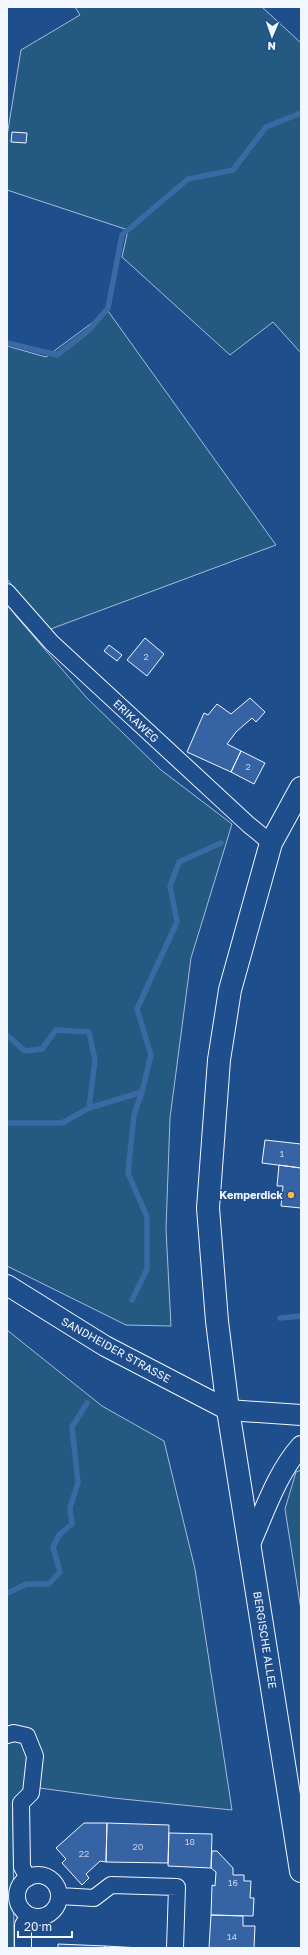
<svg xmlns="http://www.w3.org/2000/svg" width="308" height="1955" viewBox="0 0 308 1955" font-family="'Golos Text',sans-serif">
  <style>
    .green { fill: #245a82; stroke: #a8bbd7 }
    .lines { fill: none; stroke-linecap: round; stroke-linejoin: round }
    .stream { stroke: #3b69a3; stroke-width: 5.5 }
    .building { fill: #3563a3; stroke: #f2f6ff }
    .minor-casing { stroke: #f2f6ff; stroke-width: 18 }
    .tertiary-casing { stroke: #f2f6ff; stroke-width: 22 }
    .secondary-casing { stroke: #f2f6ff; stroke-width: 24 }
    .minor { stroke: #1f4e8c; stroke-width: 16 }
    .tertiary { stroke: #1f4e8c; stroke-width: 20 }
    .secondary { stroke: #1f4e8c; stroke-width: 22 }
    .poi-dot { fill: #ffb74d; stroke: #1f4e8c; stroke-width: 1.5 }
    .labels { text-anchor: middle; stroke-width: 3; stroke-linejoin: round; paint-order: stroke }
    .number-label { font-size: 9px; fill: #c3d1e8 }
    .street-label { font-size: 11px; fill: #f2f6ff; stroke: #1f4e8c }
    .poi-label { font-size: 11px; font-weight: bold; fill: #f2f6ff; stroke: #1f4e8c; text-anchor: end }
  </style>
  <rect width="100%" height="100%" fill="#1f4e8c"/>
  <!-- green -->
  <path class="green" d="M 75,7 L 262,7 L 301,43 L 301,353 L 273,322 L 230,355 L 122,257 L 128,230 L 7,190 L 7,136 L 21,50 L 80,15 Z
    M 108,311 L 276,545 L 48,630 L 7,579 L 7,346 L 46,357 Z
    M 7,603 L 16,616 L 86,697 L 161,770 L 232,824 L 191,958 L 170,1118 L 166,1229 L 171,1326 L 126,1325 L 7,1266 Z
    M 7,1330 L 102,1406 L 164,1441 L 195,1569 L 232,1810 L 113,1798 L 25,1786 L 13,1804 L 14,1948 L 7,1948 Z
    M 301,1470 L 301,1610 L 285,1509 L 296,1472 Z"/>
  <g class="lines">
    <!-- stream -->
    <path class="stream" d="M 7,343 L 57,355 L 88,331 L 108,308 L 122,235 L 188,179 L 233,170 L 266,127 L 301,113
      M 7,1035 L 25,1051 L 42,1049 L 56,1030 L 89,1032 L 95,1060 L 89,1108 L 142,1092
      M 7,1123 L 62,1123 L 89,1108
      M 132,1300 L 147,1269 L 147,1217 L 128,1173 L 134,1115 L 142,1092 L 151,1055 L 137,1009 L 177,922 L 170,886 L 179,862 L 221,843
      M 280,1318 L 301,1316
      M 7,1593 L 27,1584 L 49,1584 L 60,1572 L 53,1547 L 59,1535 L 72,1524 L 70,1508 L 78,1483 L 72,1427 L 87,1403"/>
  </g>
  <!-- building -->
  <path class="building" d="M 12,132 L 27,133 L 26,143 L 11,142 Z
    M 145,638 L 164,654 L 147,676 L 127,660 Z
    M 109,645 L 122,655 L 117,661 L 104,651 Z
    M 250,698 L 265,712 L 256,722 L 252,718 L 236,732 L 227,744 L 241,751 L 231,772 L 187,752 L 204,713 L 208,715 L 217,704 L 231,714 Z
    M 241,751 L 265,763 L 254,784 L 231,772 Z
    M 265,1140 L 301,1144 L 301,1168 L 262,1163 Z
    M 279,1165 L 301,1168 L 301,1208 L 281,1206 L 283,1186 L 277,1186 Z
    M 84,1823 L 107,1823 L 106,1862 L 100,1861 L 86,1874 L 89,1878 L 82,1885 L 62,1863 L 66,1859 L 56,1848 Z
    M 107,1823 L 169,1825 L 168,1863 L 106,1862 Z
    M 169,1833 L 212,1834 L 211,1868 L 168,1866 Z
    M 212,1851 L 217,1851 L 233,1868 L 233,1875 L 244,1875 L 244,1881 L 251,1881 L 250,1898 L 254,1898 L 253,1916 L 211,1915 L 212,1885 L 215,1886 L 216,1872 L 211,1868 Z
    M 211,1915 L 243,1916 L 243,1926 L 255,1926 L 254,1948 L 209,1948 Z
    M 58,1944 L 105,1946 L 105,1948 L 58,1948 Z
    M 105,1946 L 141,1948 L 105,1948 Z"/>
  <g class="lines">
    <defs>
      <path id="minor" d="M 7,592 L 51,642 L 249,825 L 271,843
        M 7,1735 L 14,1733 L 27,1736 L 35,1756 L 31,1793 L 21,1803 L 22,1867 L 28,1878
        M17 1896a21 21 0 1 1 42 0a21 21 0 1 1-42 0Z
        M 60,1896 L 94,1898 L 111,1885 L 177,1887 L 175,1948
        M 23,1948 L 23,1925 L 29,1915"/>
      <path id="tertiary" d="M 7,1285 L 105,1346 L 228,1410 L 301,1415
        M 250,1544 C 265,1510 277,1473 301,1446"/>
      <path id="secondary" d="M 301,788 L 271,843 L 230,990 L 219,1060 L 208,1208 L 217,1321 L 228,1410 L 301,1871"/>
    </defs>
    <!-- minor casing -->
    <use href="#minor" class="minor-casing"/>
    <!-- tertiary casing -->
    <use href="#tertiary" class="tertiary-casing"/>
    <!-- secondary casing -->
    <use href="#secondary" class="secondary-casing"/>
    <!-- minor -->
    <use href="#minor" class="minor"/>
    <!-- tertiary -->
    <use href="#tertiary" class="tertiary"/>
    <!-- secondary -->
    <use href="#secondary" class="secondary"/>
  </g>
  <!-- markers -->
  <circle class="poi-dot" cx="291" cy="1195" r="4"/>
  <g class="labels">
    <!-- number labels -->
    <g class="number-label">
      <text x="146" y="660">2</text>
      <text x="248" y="770">2</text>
      <text x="282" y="1157">1</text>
      <text x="190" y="1845">18</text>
      <text x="138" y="1850">20</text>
      <text x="84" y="1857">22</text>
      <text x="233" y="1886">16</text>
      <text x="232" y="1940">14</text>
    </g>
    <!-- street labels -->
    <g class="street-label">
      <text transform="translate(136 721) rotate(43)" y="4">ERIKAWEG</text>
      <text transform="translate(116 1350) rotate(29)" y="4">SANDHEIDER STRASSE</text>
      <text transform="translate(265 1640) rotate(81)" y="4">BERGISCHE ALLEE</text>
    </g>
    <!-- poi labels -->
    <g class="poi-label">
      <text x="283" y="1199">Kemperdick</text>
    </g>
  </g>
  <!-- border -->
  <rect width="308" height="1955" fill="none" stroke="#f2f6ff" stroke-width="16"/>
  <!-- north arrow -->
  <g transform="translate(272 36) rotate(182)" stroke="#1f4e8c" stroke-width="3" paint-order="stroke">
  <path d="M0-3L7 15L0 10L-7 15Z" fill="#f2f6ff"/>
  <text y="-6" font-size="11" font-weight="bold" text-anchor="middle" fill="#f2f6ff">N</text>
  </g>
  <!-- scale -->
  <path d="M18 1931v6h54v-6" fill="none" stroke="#f2f6ff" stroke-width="2"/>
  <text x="24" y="1931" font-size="12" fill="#f2f6ff" stroke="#1f4e8c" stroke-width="3" paint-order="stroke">20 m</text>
</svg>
